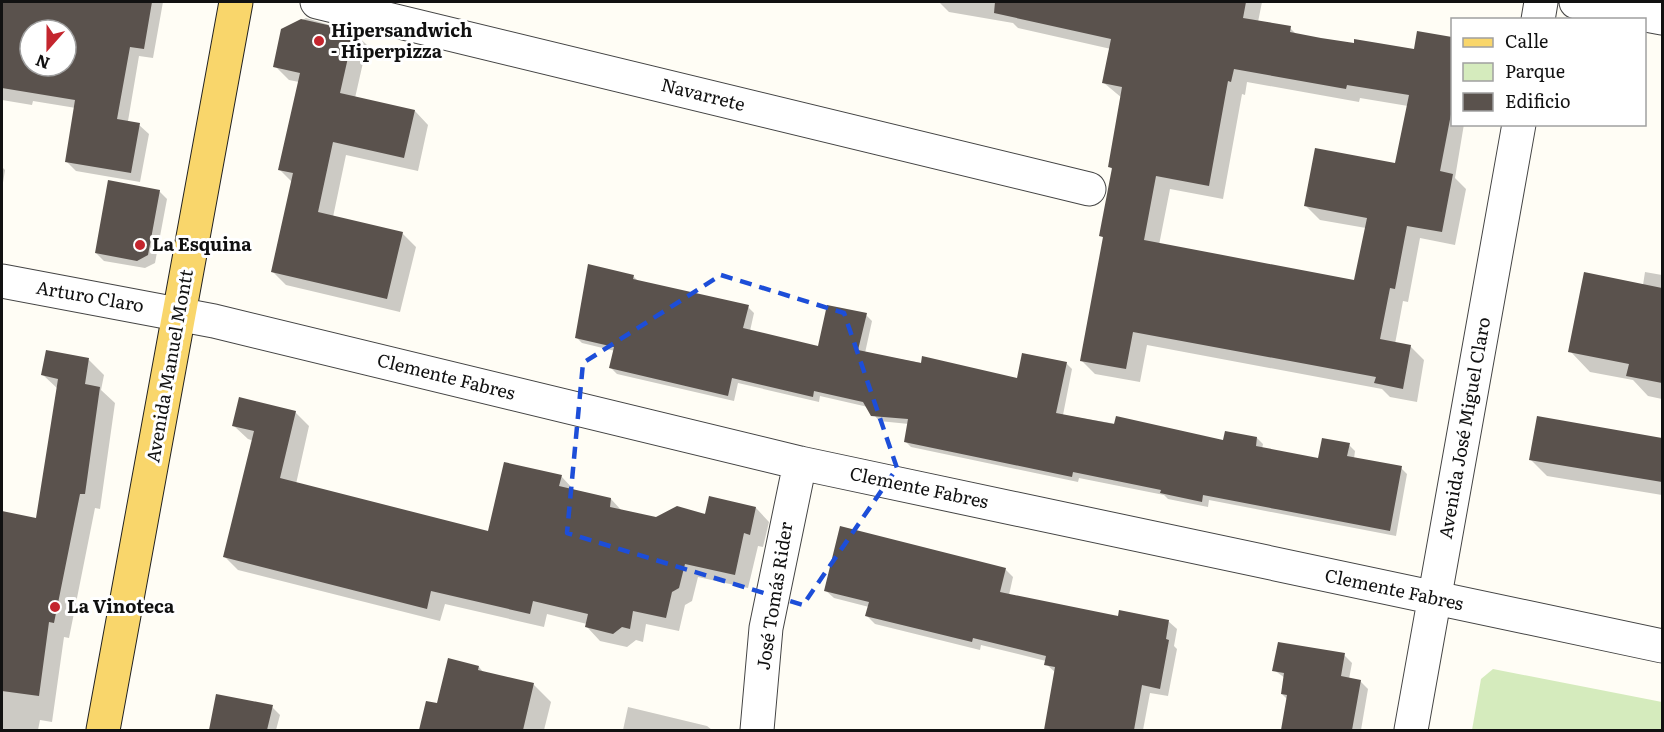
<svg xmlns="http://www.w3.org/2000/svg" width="1664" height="732" viewBox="0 0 1664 732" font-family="Literata,serif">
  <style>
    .green { fill: #d5ebbd }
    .shadow { fill: #0003; fill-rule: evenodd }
    .building { fill: #5a524d; fill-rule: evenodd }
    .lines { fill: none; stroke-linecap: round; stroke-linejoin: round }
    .minor-casing { stroke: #444; stroke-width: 35 }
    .major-casing { stroke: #222; stroke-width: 35 }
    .minor { stroke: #fff; stroke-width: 33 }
    .major { stroke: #f9d66b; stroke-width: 33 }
    .marked { fill: none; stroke: #1d4ed8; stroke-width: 4.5; stroke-dasharray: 12 8; stroke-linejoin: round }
    .poi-dot { fill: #c4262e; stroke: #fff; stroke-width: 2 }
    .labels { text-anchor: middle; stroke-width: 6; stroke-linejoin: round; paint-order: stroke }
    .poi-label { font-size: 18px; font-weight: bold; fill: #111; stroke: #fff; text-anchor: start }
    .street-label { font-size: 18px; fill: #111; stroke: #fff }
  </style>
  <rect width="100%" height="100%" fill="#fffdf5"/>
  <!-- green -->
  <path class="green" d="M 1493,669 L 1662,702 L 1662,730 L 1472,730 L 1481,679 Z"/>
  <!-- shadow -->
  <path class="shadow" d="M 2,2 L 163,2 L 153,58 L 139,56 L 128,121 L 139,125 L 149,134 L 140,182 L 76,171 L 66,161 L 76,108 L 33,101 L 32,105 L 2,100 ZM 30,30 L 66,30 L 66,66 L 30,66 Z
    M 939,2 L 1262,2 L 1258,22 L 1290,28 L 1297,35 L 1355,45 L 1415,51 L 1418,32 L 1452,39 L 1452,124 L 1464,124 L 1455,178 L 1466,189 L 1455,245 L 1420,238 L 1408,302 L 1403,301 L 1395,344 L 1410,346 L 1424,360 L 1417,402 L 1390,397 L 1382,389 L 1147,345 L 1140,382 L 1095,374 L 1081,360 L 1104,239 L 1101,235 L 1113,170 L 1109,166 L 1122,98 L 1104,83 L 1111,49 L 1018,28 L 1013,23 L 949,12 ZM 1247,82 L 1359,102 L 1360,98 L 1408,106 L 1396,165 L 1306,206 L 1320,220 L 1366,228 L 1356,281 L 1159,245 L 1170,189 L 1223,199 L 1242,94 L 1245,95 Z
    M 306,18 L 353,32 L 367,45 L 355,98 L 415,111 L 428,125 L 418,171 L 346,155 L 333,217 L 402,233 L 416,247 L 400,312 L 286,285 L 272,271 L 293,183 L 279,169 L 299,82 L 289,80 L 275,66 L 283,30 Z
    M 2,167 L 5,170 L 2,189 Z
    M 159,191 L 167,199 L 155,263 L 145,268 L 104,261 L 96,253 Z
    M 1645,272 L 1662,275 L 1662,399 L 1648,396 L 1633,380 L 1590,372 L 1570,351 L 1643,285 Z
    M 633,276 L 640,283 L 748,307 L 754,313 L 750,331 L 819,347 L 866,315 L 872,321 L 865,353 L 1018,380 L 1066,363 L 1072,369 L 1063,415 L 1224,442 L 1257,438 L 1263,444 L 1262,449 L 1319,460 L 1349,445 L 1355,451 L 1354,459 L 1401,468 L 1407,474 L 1396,536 L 1209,500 L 1208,507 L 1168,499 L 1164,495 L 1079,478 L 1078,482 L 911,447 L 905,441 L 909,424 L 879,421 L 868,407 L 820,396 L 819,402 L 738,383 L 734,401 L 617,374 L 611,368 L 615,351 L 582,343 L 576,337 Z
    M 89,360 L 104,375 L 101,390 L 115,403 L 100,509 L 95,508 L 69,638 L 64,637 L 52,722 L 40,720 L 38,730 L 2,730 L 2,512 L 38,520 L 58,389 L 43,375 Z
    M 295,412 L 309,426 L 296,484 L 489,533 L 561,476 L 574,490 L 611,499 L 622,511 L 657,519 L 756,508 L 769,522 L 763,547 L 758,546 L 748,588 L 698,577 L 692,601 L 685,605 L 679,631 L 646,624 L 643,642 L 636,640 L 627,647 L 600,641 L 587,627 L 587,624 L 547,614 L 544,627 L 445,604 L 440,621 L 238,570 L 224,556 L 254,441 L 248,439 L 234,426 Z
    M 1538,418 L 1662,439 L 1662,495 L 1547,476 L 1531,460 Z
    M 1005,569 L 1013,577 L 1009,595 L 1119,618 L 1168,621 L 1177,629 L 1174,646 L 1177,649 L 1168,696 L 1150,693 L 1143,730 L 1045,730 L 1056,673 L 1046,664 L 1046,661 L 981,645 L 980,650 L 875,624 L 867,616 L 869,607 L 834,598 L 825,590 Z
    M 1344,655 L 1352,663 L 1349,679 L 1360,681 L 1368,689 L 1361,730 L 1282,730 L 1288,700 L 1282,694 L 1285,678 L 1274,670 Z
    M 479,667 L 484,673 L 533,684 L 551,702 L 544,730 L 421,730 L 427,703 L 438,705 Z
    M 217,695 L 272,707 L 280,715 L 276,730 L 210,730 Z
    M 628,707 L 707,726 L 712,730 L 623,730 Z"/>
  <!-- building -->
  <path class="building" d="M 2,2 L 152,2 L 144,49 L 130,47 L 117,119 L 140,123 L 131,173 L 65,162 L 75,100 L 2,88 ZM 30,30 L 66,30 L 66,66 L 30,66 Z
    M 995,2 L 1246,2 L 1243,18 L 1291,26 L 1290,32 L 1321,38 L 1354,43 L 1354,39 L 1414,49 L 1417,31 L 1452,37 L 1452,109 L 1440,171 L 1453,174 L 1442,232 L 1407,226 L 1395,289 L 1390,288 L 1380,339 L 1411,345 L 1403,389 L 1374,383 L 1376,377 L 1133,332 L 1126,369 L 1080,361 L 1103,237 L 1099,236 L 1112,168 L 1108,167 L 1122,87 L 1102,83 L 1111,39 L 994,13 ZM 1234,69 L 1346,89 L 1347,85 L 1409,95 L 1395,163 L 1315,148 L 1304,206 L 1367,218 L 1354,280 L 1144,240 L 1156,176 L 1209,186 L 1228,81 L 1231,82 Z
    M 301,19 L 354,31 L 340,93 L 415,110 L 404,158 L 333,142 L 318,212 L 403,232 L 387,299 L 271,272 L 293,173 L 278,170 L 300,73 L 273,67 L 281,29 Z
    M 108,180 L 160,190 L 148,255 L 137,261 L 95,253 Z
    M 588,264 L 634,275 L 633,279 L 749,305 L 743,328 L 818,346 L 827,305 L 867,313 L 858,350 L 921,363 L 922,356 L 1017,378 L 1022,353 L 1067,362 L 1056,413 L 1114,424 L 1116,416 L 1223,440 L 1225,431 L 1257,437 L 1256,446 L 1318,458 L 1322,438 L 1350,443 L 1347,456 L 1402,466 L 1390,531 L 1203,495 L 1202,502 L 1160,493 L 1161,490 L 1073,472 L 1072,477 L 904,442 L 908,419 L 871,416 L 863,402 L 814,391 L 813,397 L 732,378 L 728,396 L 609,368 L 614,347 L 575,338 Z
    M 1584,272 L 1662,288 L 1662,383 L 1626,376 L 1629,364 L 1568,352 Z
    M 46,350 L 89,358 L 85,384 L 100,387 L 85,494 L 80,494 L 54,623 L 49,622 L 39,696 L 2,691 L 2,511 L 36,518 L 58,379 L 41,375 Z
    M 239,397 L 296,411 L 280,478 L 488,531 L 504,462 L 562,475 L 559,486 L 611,498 L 610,507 L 656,517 L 677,506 L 705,514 L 709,496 L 756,507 L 750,535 L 744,533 L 735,575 L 685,564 L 679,588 L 672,592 L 666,618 L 633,611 L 630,629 L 622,627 L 613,634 L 585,627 L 588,614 L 533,601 L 530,614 L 431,591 L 427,609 L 223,557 L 254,431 L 232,426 Z
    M 1537,416 L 1662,438 L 1662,482 L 1529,460 Z
    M 840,526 L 1006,568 L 1000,592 L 1118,616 L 1119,610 L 1169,620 L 1166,639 L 1169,640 L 1160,689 L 1142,685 L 1134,730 L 1044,730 L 1055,667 L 1044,665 L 1046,656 L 973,638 L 972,642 L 865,616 L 869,602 L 824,591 Z
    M 1278,642 L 1345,653 L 1341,676 L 1361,680 L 1352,730 L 1281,730 L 1287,695 L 1281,694 L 1284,673 L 1272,671 Z
    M 448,658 L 479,666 L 478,670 L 534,683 L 523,730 L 419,730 L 426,701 L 437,703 Z
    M 216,694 L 273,705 L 267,730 L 209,730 Z"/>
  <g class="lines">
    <defs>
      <path id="minor" d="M 317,2 L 1089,189
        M 1576,2 L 1662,18
        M 1538,20 L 1541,2
        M 2,281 L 214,321 L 800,463 L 1662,646
        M 757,730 L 766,628 L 800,463
        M 1411,730 L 1519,124"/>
      <path id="major" d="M 103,730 L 236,2"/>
    </defs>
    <!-- minor casing -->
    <use href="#minor" class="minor-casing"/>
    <!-- major casing -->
    <use href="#major" class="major-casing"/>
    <!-- minor -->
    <use href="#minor" class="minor"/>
    <!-- major -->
    <use href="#major" class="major"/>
  </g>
  <!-- marked area -->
  <path class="marked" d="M 721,275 L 844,313 L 897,468 L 803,605 L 567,533 L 583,363 Z"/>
  <!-- markers -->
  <g class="poi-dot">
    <circle cx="319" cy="41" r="6"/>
    <circle cx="140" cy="245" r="6"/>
    <circle cx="55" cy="607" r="6"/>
  </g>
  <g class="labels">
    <!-- poi labels -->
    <g class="poi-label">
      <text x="331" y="37">Hipersandwich<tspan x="331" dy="21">- Hiperpizza</tspan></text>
      <text x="152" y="251">La Esquina</text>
      <text x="67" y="613">La Vinoteca</text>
    </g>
    <!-- street labels -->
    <g class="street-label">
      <text transform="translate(703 95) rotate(14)" y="6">Navarrete</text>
      <text transform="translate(90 297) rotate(10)" y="6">Arturo Claro</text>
      <text transform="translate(170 366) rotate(-80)" y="6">Avenida Manuel Montt</text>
      <text transform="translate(446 377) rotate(14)" y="6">Clemente Fabres</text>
      <text transform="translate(1465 428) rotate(-80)" y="6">Avenida José Miguel Claro</text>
      <text transform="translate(919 488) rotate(12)" y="6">Clemente Fabres</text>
      <text transform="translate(1394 590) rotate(12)" y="6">Clemente Fabres</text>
      <text transform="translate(775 596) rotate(-81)" y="6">José Tomás Rider</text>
    </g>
  </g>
  <!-- border -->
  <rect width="1664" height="732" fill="none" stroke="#111111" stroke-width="6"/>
  <!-- legend -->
  <rect x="1451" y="18" width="195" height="108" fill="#ffffff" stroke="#a0a0a0" stroke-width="1.5"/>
  <rect x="1463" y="38" width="30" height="9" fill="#f9d66b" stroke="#a0a0a0" stroke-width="1.5"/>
  <text x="1505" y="48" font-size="18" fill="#111111">Calle</text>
  <rect x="1463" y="63" width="30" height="18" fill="#d5ebbd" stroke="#a0a0a0" stroke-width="1.5"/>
  <text x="1505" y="78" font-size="18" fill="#111111">Parque</text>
  <rect x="1463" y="93" width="30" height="18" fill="#5a524d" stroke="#a0a0a0" stroke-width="1.5"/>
  <text x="1505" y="108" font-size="18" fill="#111111">Edificio</text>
  <!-- north arrow -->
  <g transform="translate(48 48) rotate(201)"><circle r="28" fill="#ffffff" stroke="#a0a0a0" stroke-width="1.5"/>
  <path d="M0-4.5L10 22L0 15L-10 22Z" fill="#c4262e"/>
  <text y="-9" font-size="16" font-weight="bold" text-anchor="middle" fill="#111111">N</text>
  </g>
</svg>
